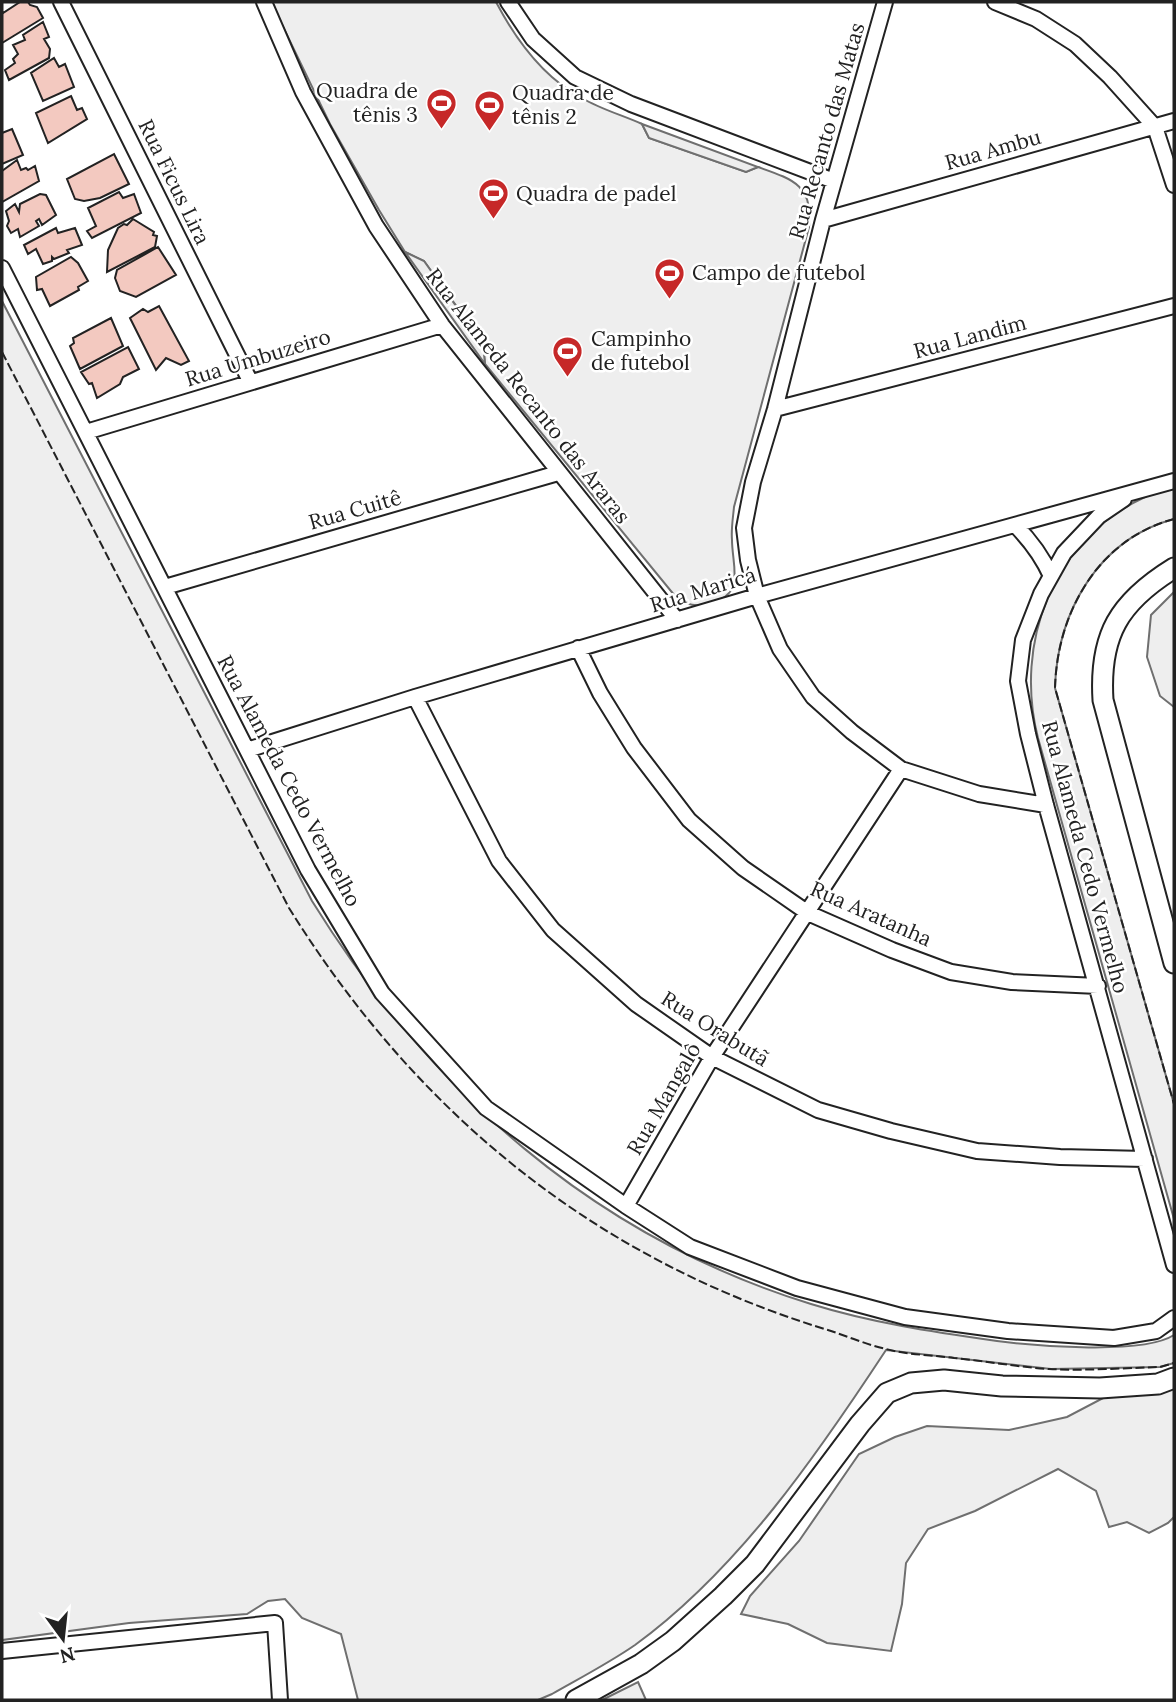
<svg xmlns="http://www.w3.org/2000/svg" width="1176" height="1702" viewBox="0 0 1176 1702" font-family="Lora,serif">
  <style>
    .green { fill: #eee; stroke: #6f6f6f; stroke-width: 2 }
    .parking { fill: #ededed; stroke: #6f6f6f; stroke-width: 2 }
    .building { fill: #f3c9c0; stroke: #222; stroke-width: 2 }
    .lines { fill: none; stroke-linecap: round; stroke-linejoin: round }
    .street-casing { stroke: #222; stroke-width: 18 }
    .secondary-casing { stroke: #222; stroke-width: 23 }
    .street { stroke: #fff; stroke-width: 14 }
    .secondary { stroke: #fff; stroke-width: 19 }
    .fence { stroke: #222; stroke-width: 2; stroke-dasharray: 9 3.5; stroke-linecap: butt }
    .labels { text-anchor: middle; stroke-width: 5; stroke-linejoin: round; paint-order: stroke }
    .poi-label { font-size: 21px; fill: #222; stroke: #fff; text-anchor: start }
    .street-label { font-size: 21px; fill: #222; stroke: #fff }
  </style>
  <rect width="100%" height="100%" fill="#fff"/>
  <!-- green -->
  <path class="green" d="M 271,2 L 496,2 C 515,38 544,78 582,98 C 600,109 622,115 642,124 L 649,138 L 746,172 L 758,167 C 792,179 814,185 809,227 L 734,507 C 733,518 731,529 732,540 C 732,566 746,594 711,603 C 696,607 687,606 675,596 L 485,364 L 483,343 L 424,261 L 405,252 L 379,210 L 330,124 Z
    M 2,301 L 312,901 C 430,1091 594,1237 811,1304 C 872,1323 934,1332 997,1341 C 1036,1346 1143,1355 1174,1335 L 1174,1363 L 1160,1367 L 1051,1369 L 886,1350 C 817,1455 738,1570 635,1645 C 609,1663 580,1678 552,1694 L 538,1700 L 358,1700 L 341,1634 L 302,1618 L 285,1599 L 268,1601 L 247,1614 L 129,1623 L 2,1640 Z
    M 1174,489 L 1174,519 C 1098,539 1057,613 1055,688 L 1174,1104 L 1174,1219 L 1038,738 C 1014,644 1052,540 1143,498 C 1153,493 1164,491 1174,489 Z
    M 1174,592 L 1174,707 L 1160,696 L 1147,657 L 1151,615 Z
    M 1174,1385 L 1174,1517 L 1168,1523 L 1149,1533 L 1127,1522 L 1109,1527 L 1096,1491 L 1058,1469 L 975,1511 L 928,1529 L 906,1563 L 902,1604 L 891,1651 L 827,1643 L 788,1624 L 741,1614 L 750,1596 L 799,1541 L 859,1454 L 895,1437 L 927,1426 L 1009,1430 L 1067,1417 L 1105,1397 Z
    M 638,1682 L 646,1700 L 602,1700 Z"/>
  <!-- parking -->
  <path class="parking" d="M 642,124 L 758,167 L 746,172 L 649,138 Z
    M 405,252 L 424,261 L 483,344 L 485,364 Z"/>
  <!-- building -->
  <path class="building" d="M 28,2 L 30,5 L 37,7 L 43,18 L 2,43 L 2,11 L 3,13 L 20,2 Z
    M 43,22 L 49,37 L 44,39 L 50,49 L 49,58 L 9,80 L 5,70 L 15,63 L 13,59 L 18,54 L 13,45 L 25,40 L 23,35 Z
    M 54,58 L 59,67 L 65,64 L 74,87 L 43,101 L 31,73 Z
    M 71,96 L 77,110 L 82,108 L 87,119 L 48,143 L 36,113 Z
    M 12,129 L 23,155 L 2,164 L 2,133 Z
    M 114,154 L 129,184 L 100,198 L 84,201 L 75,199 L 67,179 Z
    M 17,160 L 21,170 L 26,168 L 28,170 L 35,166 L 39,181 L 2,202 L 2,171 Z
    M 119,192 L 123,198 L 134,194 L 141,213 L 92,238 L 87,231 L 96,226 L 88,208 Z
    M 40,194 L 46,195 L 56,215 L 42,225 L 39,219 L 36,221 L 39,226 L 20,237 L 18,229 L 11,233 L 7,226 L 9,221 L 6,211 L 15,204 L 19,212 L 20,204 Z
    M 133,219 L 154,232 L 153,235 L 157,236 L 155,247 L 107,272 L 108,250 L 118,228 L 124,224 L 127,225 Z
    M 56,228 L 58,233 L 75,228 L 82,245 L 67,250 L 69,253 L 54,259 L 52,257 L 52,261 L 43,264 L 36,249 L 28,254 L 24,245 Z
    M 158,247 L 176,275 L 136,297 L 120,291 L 115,278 L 117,270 Z
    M 71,257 L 78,263 L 88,281 L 78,287 L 79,290 L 50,306 L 42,289 L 37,290 L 36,277 Z
    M 159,306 L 189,361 L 181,365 L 166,358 L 156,370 L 130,318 L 143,309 L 148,312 Z
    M 111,318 L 123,346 L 80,369 L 70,346 L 74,343 L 73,338 Z
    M 128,347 L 139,369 L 123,377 L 120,384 L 97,398 L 92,383 L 89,384 L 81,372 Z"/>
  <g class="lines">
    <defs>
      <path id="street" d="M 61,2 L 250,381
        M 264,2 L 303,92 L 376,226 L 442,325 L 677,620
        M 508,2 L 533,39 L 575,77 L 631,104 L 834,181
        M 885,2 L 823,220 L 775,409 L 753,482 L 744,528 L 748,560 L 757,596 L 780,649 L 813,697 L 852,732 L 901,769 L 979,794 L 1046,805
        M 995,2 L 1036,19 L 1075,44 L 1110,77 L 1155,127 L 1174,185
        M 823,220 L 1174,121
        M 2,268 L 308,870 L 382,993 L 486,1108 L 626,1206 L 690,1247 L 797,1288 L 905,1317 L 1008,1331 L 1114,1338 L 1156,1331 L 1174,1318
        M 775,409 L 1174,306
        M 86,432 L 442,325
        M 1124,499 L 1099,516 L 1064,553 L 1041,594 L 1023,640 L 1018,681 L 1028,734 L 1046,805 L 1174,1265
        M 1015,525 C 1031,541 1042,556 1051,576
        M 165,587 L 558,473
        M 578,648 L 600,693 L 634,748 L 689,820 L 743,868 L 808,913 L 892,950 L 951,972 L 1012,982 L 1098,986
        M 415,697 L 499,861 L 553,930 L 636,1004 L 712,1057 L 818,1110 L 891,1131 L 977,1151 L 1060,1157 L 1145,1159
        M 247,750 L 415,697 L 757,596 L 1174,481
        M 626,1206 L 712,1057 L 901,769
        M 2,1651 L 275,1623 L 280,1700"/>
      <path id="secondary" d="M 1174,568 C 1119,602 1099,635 1103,700 L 1174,963
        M 576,1700 L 641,1664 L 673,1641 L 723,1596 L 755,1564 L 860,1424 L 887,1393 L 911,1383 L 944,1380 L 1002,1386 L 1100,1388 L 1158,1384 L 1174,1378"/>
    </defs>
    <!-- street casing -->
    <use href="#street" class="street-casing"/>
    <!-- secondary casing -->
    <use href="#secondary" class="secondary-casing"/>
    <!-- street -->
    <use href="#street" class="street"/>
    <!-- secondary -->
    <use href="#secondary" class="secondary"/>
    <!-- fence -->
    <path class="fence" d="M 2,352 L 289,908 C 418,1115 596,1260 831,1331 C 849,1337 868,1345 886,1349 C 908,1355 932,1355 954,1358 C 986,1361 1017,1367 1049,1369 C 1085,1371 1124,1368 1160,1367 L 1174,1363
      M 1174,519 C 1098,539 1057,613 1055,688 L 1174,1104"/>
  </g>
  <!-- icons -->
  <defs>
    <symbol id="stadium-pin" viewBox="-11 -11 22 30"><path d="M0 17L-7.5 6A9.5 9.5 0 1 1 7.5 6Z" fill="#c62828" stroke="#fff"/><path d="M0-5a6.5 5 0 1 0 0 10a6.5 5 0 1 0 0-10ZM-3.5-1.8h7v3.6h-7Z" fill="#fff"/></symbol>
  </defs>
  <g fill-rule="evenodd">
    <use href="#stadium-pin" x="424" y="86" width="35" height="47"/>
    <use href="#stadium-pin" x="472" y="88" width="35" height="47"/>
    <use href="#stadium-pin" x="476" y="176" width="35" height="47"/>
    <use href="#stadium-pin" x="652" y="256" width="35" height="47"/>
    <use href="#stadium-pin" x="550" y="334" width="35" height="47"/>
  </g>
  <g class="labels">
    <!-- poi labels -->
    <g class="poi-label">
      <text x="418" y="98" text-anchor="end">Quadra de<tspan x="418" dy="24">tênis 3</tspan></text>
      <text x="512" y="100">Quadra de<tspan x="512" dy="24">tênis 2</tspan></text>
      <text x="516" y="201">Quadra de padel</text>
      <text x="692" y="280">Campo de futebol</text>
      <text x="591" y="346">Campinho<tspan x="591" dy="24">de futebol</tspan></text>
    </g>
    <!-- street labels -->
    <g class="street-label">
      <text transform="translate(827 131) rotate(-74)" y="7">Rua Recanto das Matas</text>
      <text transform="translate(993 150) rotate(-16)" y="7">Rua Ambu</text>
      <text transform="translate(174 182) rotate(64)" y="7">Rua Ficus Lira</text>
      <text transform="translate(970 337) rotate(-15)" y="7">Rua Landim</text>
      <text transform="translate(258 358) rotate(-17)" y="7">Rua Umbuzeiro</text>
      <text transform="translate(528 396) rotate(52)" y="7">Rua Alameda Recanto das Araras</text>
      <text transform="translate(355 510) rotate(-16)" y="7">Rua Cuitê</text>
      <text transform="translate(703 590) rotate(-17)" y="7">Rua Maricá</text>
      <text transform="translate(289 781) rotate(62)" y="7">Rua Alameda Cedo Vermelho</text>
      <text transform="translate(1085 857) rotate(75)" y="7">Rua Alameda Cedo Vermelho</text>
      <text transform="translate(871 914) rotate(24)" y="7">Rua Aratanha</text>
      <text transform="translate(715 1029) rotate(32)" y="7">Rua Orabutã</text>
      <text transform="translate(664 1099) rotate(-60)" y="7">Rua Mangalô</text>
    </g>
  </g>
  <!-- border -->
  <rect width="1176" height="1702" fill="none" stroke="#222222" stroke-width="7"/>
  <!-- north arrow -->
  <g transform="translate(63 1639) rotate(165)" stroke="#ffffff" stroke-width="5" paint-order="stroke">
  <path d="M0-5L12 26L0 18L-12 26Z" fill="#222222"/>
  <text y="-10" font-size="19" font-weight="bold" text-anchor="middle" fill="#222222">N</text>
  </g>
</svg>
